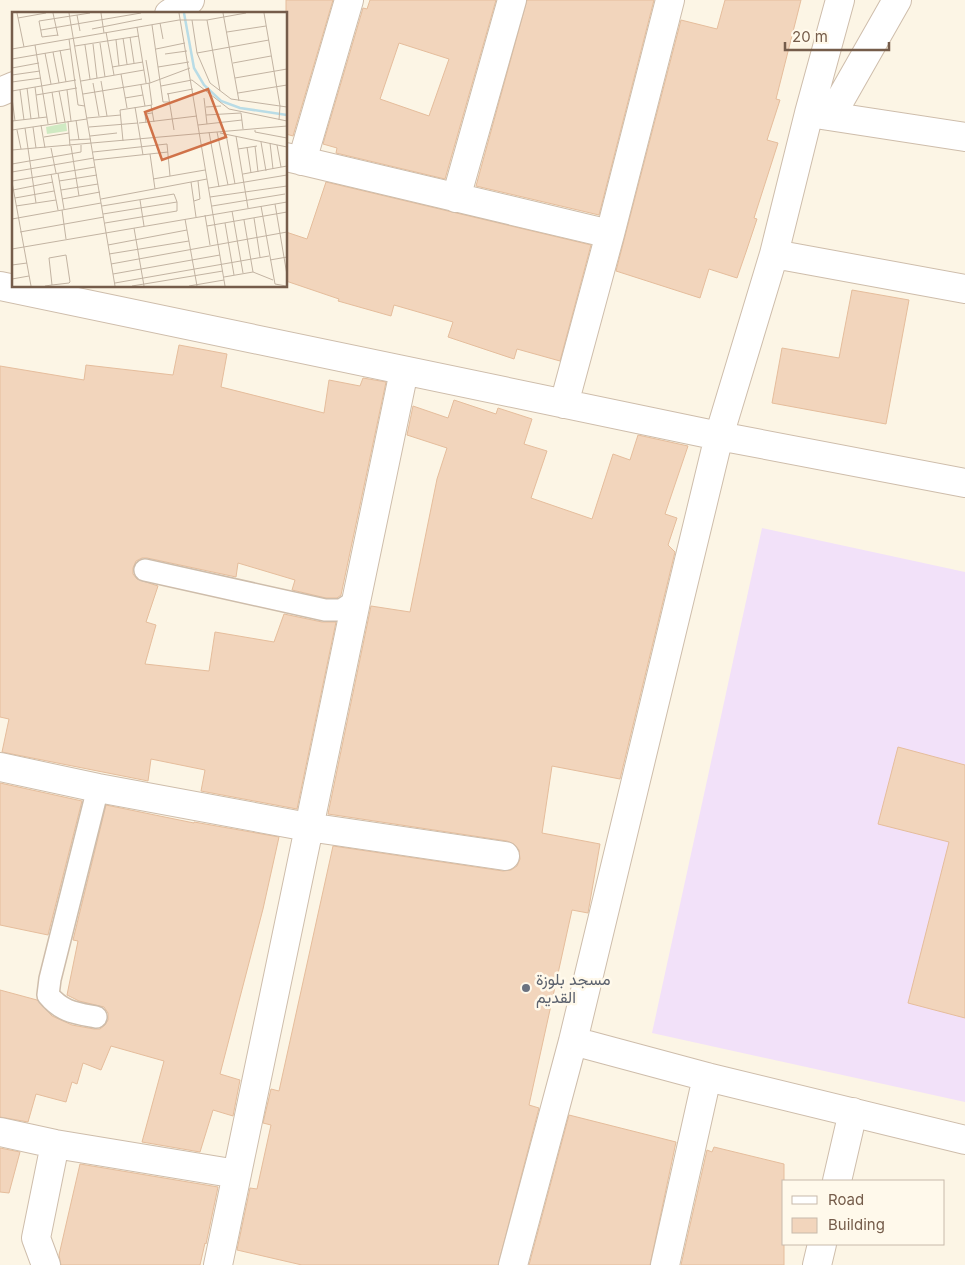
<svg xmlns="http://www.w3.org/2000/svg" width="965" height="1265" viewBox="0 0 965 1265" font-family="Inter,Vazirmatn,sans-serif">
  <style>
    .education { fill: #f2e1f9 }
    .building { fill: #f2d5bc; stroke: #e5bd9c; fill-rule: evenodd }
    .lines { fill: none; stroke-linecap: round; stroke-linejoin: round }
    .service-casing { stroke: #cebdab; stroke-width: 24 }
    .minor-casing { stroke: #cebdab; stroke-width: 30 }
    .service { stroke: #fff; stroke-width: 21 }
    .minor { stroke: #fff; stroke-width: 28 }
    .worship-dot { fill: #6b7280; stroke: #fff9eb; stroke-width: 2 }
    .labels { text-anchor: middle; stroke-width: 5; stroke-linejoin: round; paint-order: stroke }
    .worship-label { font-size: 16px; fill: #5b616d; stroke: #fff9eb; text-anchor: start }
    .inset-river { fill: none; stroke: #b9dce6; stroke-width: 2.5 }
    .inset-road { fill: none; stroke: #c2b3a2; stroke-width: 1 }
    .view { fill: #d07249; fill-opacity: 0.15; stroke: #d07249; stroke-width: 2.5 }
    .inset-edge { fill: none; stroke: #755c4a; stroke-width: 2.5 }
  </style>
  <rect width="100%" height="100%" fill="#fcf5e5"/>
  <!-- education -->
  <path class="education" d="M 762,528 L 965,572 L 965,1102 L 652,1033 Z"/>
  <!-- building -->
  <path class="building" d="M 286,0 L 333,0 L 293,136 L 286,134 Z
    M 370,0 L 496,0 L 445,179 L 336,153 L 337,148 L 323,144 L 363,8 L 367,9 ZM 399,43 L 449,59 L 429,116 L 380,99 Z
    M 527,0 L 654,0 L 599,215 L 476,186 Z
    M 725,0 L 801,0 L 776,99 L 780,100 L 767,140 L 778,143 L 754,218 L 757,219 L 746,252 L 737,278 L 709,269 L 700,298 L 616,271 L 681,20 L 717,29 Z
    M 326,182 L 591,245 L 560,361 L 517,349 L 514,359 L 448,337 L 453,322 L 394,305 L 391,316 L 338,301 L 339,299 L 286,281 L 286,232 L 307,239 Z
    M 852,290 L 909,300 L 886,424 L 772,403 L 782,348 L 839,358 Z
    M 179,345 L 227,354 L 221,387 L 324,413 L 329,380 L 360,386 L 363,378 L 386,382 L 341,595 L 337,598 L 326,598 L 292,590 L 295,580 L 238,563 L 236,577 L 147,558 L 142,558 L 136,561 L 133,568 L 133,574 L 137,579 L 158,586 L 146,622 L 156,625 L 145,664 L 209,671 L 215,632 L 274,642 L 284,614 L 322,622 L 336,622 L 297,809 L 201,791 L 205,770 L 151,759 L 148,781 L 2,752 L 9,719 L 0,717 L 0,366 L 84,380 L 86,365 L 173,375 Z
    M 454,400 L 496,414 L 498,408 L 532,419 L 524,444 L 547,451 L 531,498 L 592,519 L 613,454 L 630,460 L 638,435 L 688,446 L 665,514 L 677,518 L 668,545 L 675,552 L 620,779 L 552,766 L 542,833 L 600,844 L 588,913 L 572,910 L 529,1105 L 539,1108 L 498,1265 L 302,1265 L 237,1250 L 250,1188 L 257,1189 L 271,1125 L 263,1123 L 271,1089 L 279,1091 L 333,846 L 503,871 L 511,870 L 517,866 L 520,859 L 519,850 L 514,844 L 507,841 L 328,814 L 371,606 L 410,612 L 437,479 L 447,448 L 407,435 L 413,406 L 448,418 Z
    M 898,747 L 965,765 L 965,1018 L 908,1003 L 949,842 L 878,824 Z
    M 0,783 L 82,801 L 48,935 L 0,925 Z
    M 106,805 L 194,823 L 194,822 L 279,837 L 263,909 L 220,1074 L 240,1080 L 233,1116 L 213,1110 L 200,1152 L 142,1142 L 164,1061 L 111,1046 L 101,1070 L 83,1063 L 77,1084 L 72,1082 L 66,1102 L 36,1094 L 28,1122 L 0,1117 L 0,990 L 37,1000 L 52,1016 L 72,1025 L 94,1029 L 100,1029 L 105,1025 L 108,1020 L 108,1013 L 104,1007 L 79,1001 L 67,995 L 78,941 L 73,940 Z
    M 569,1115 L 676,1142 L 650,1265 L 529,1265 Z
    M 714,1147 L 784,1164 L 784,1265 L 681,1265 L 707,1150 L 712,1152 Z
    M 0,1148 L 20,1152 L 9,1193 L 0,1192 Z
    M 80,1164 L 218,1187 L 206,1244 L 205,1243 L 200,1265 L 61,1265 L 59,1255 Z"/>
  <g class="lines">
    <defs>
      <path id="service" d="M 145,570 L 325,610 L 341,610 L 355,601
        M 96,1017 C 75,1013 62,1012 48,995 L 50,979 L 98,788"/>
      <path id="minor" d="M 840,0 L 809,113 L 965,137
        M 169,14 L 190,0
        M 0,92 L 14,86
        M 831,116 L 897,0
        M 286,157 L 610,234
        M 302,161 L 349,0
        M 456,198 L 512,0
        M 774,254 L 965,289
        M 0,286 L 719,436 L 965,483
        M 564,404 L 610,234 L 670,0
        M 0,767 L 98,788 L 308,827 L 505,856
        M 573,1041 L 707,1077 L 965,1140
        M 0,1132 L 55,1144 L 237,1174
        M 837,1181 L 853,1112
        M 46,1265 L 36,1238 L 55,1144
        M 218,1265 L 404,371
        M 513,1265 L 573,1041 L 719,436 L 774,254 L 809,113
        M 665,1265 L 707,1077
        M 817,1265 L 822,1244"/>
    </defs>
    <!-- service casing -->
    <use href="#service" class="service-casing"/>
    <!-- minor casing -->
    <use href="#minor" class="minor-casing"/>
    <!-- service -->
    <use href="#service" class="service"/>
    <!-- minor -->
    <use href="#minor" class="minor"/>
  </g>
  <!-- markers -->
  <circle class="worship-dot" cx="526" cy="988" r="5"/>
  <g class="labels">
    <!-- worship labels -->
    <g class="worship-label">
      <text x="536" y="985">مسجد بلوزة<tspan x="536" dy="18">القديم</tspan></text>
    </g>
  </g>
  <!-- overview -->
  <g transform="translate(12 12)">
    <rect width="275" height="275" fill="#fcf5e5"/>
    <path d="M 54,111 L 55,119 L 35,122 L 34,115 Z" fill="#d0eac3"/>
    <path class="inset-river" d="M 172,1 L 182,56 L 192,73 L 209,89 L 228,96 L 275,103"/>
    <path class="inset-road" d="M 5,1 L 12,35M 41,1 L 46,24M 57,1 L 103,274M 89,1 L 92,21M 167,1 L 213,274M 211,1 L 227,89M 65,3 L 68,19M 6,6 L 34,1M 180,8 L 185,41 L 198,71 L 219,87 L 268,94 L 252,1M 195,8 L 208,79M 148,11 L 151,27M 140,13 L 151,90 L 157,90M 125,15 L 134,71M 80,17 L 130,7M 29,18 L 129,1M 94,20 L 102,63M 215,20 L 254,14M 46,23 L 30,25 L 27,9 L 78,1M 118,25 L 122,51M 111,26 L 115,52M 57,27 L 66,93 L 73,94M 104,28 L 107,54M 88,31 L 93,65M 81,32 L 85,66M 23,33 L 36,112M 73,33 L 78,67M 63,34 L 127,24M 0,37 L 167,8 L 195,8 L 234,1M 144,37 L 173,31M 48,38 L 54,70M 41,40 L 47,71M 33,41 L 39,72M 185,41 L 257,28M 153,42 L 175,39M 0,47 L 58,37M 134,48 L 138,71M 221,51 L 259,44M 100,55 L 131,50M 146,55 L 177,50M 0,56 L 27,51M 109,62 L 115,96M 0,63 L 28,59M 223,66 L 275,57M 180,68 L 217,97 L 275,109M 69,69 L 132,58M 89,69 L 95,104M 0,70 L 29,66M 81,71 L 87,104M 129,73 L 133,94M 149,74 L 180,68M 23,75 L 27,106M 15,76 L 19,107M 8,78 L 12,108M 55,78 L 59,109M 0,79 L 64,68M 47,79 L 53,110M 40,80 L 45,111M 156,81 L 162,118M 226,81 L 275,73M 71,82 L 138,71 L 178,56M 155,82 L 181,77M 24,83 L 65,76M 0,86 L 3,109M 113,86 L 131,83M 192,86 L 195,112M 139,93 L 142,110M 123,95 L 131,143M 194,95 L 209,94M 194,103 L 229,101 L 231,117M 75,106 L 109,103M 64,108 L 67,128M 267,108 L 268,94 L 275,95M 0,109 L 35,105M 56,109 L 58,134M 127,111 L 185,104M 134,111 L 133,102 L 140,101M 29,113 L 33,136M 186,113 L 230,108M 21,115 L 24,136M 77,115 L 126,111M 13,116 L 24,191M 0,118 L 75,107M 5,118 L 9,137M 243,118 L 243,120 L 275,126M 197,120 L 207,175M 208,121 L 275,135M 214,122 L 223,172M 78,124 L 105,121M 224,124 L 236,196M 32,125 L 57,121M 58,128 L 79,127M 111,129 L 108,98 L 140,93 L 137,71M 249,130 L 254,159M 258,131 L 261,157M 155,132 L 158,164M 265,133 L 269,155M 59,134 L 67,184M 243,134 L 246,160M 235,135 L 239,161M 39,136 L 44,161M 226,137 L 245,134M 0,138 L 205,120M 81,140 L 155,132M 138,142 L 143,177M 82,148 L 156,140M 0,152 L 69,140 L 69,133M 0,160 L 82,146M 46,161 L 52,197M 39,162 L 46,198M 231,162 L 275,154M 141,167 L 193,158M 0,169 L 83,155M 47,169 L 85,163M 0,170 L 19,274M 179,170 L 184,205M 216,173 L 205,120 L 275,114M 197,176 L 275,163M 1,178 L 41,170M 49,178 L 86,172M 198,185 L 275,174M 3,186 L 42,179M 50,187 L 88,180M 89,187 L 195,167M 128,188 L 132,214M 182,189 L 188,187 L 186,169M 263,192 L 275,263M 4,194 L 44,188M 90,194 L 162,182 L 165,190 L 165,199 L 93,211M 200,194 L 273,182M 249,194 L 263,272 L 274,274M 50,198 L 54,227M 220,199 L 231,261M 91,202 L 165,190M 193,203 L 198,233M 242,206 L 248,245M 0,207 L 89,191M 173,207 L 185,274M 232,208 L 241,260 L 261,268M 213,211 L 222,263M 195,214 L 275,200M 122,216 L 132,274M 8,220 L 92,205M 96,233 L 175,218M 0,237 L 275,190M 97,242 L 177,229M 258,248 L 275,245M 99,252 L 275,220M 0,253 L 15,251M 101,262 L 208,243M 212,265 L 241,260M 0,267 L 17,264M 103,271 L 257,244M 33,274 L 40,273 L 57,271 L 58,270 L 54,243 L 37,246 L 40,273M 120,274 L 211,259M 177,274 L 212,268"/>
    <path class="view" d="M 196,77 L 214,125 L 150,148 L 133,100 Z"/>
    <rect width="275" height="275" class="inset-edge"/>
  </g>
  <!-- legend -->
  <rect x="782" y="1180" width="162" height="65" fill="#fff9eb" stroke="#c8baab"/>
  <rect x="792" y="1196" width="25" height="8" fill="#ffffff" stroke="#c8baab"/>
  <text x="828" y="1205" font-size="15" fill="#755c4a">Road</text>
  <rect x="792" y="1218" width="25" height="15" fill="#f2d5bc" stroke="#c8baab"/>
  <text x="828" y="1230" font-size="15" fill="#755c4a">Building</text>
  <!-- scale -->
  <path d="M785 42v8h104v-8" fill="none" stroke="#755c4a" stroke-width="2.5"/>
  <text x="792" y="42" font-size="15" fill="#755c4a" stroke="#fff9eb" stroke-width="4" paint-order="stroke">20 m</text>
</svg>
